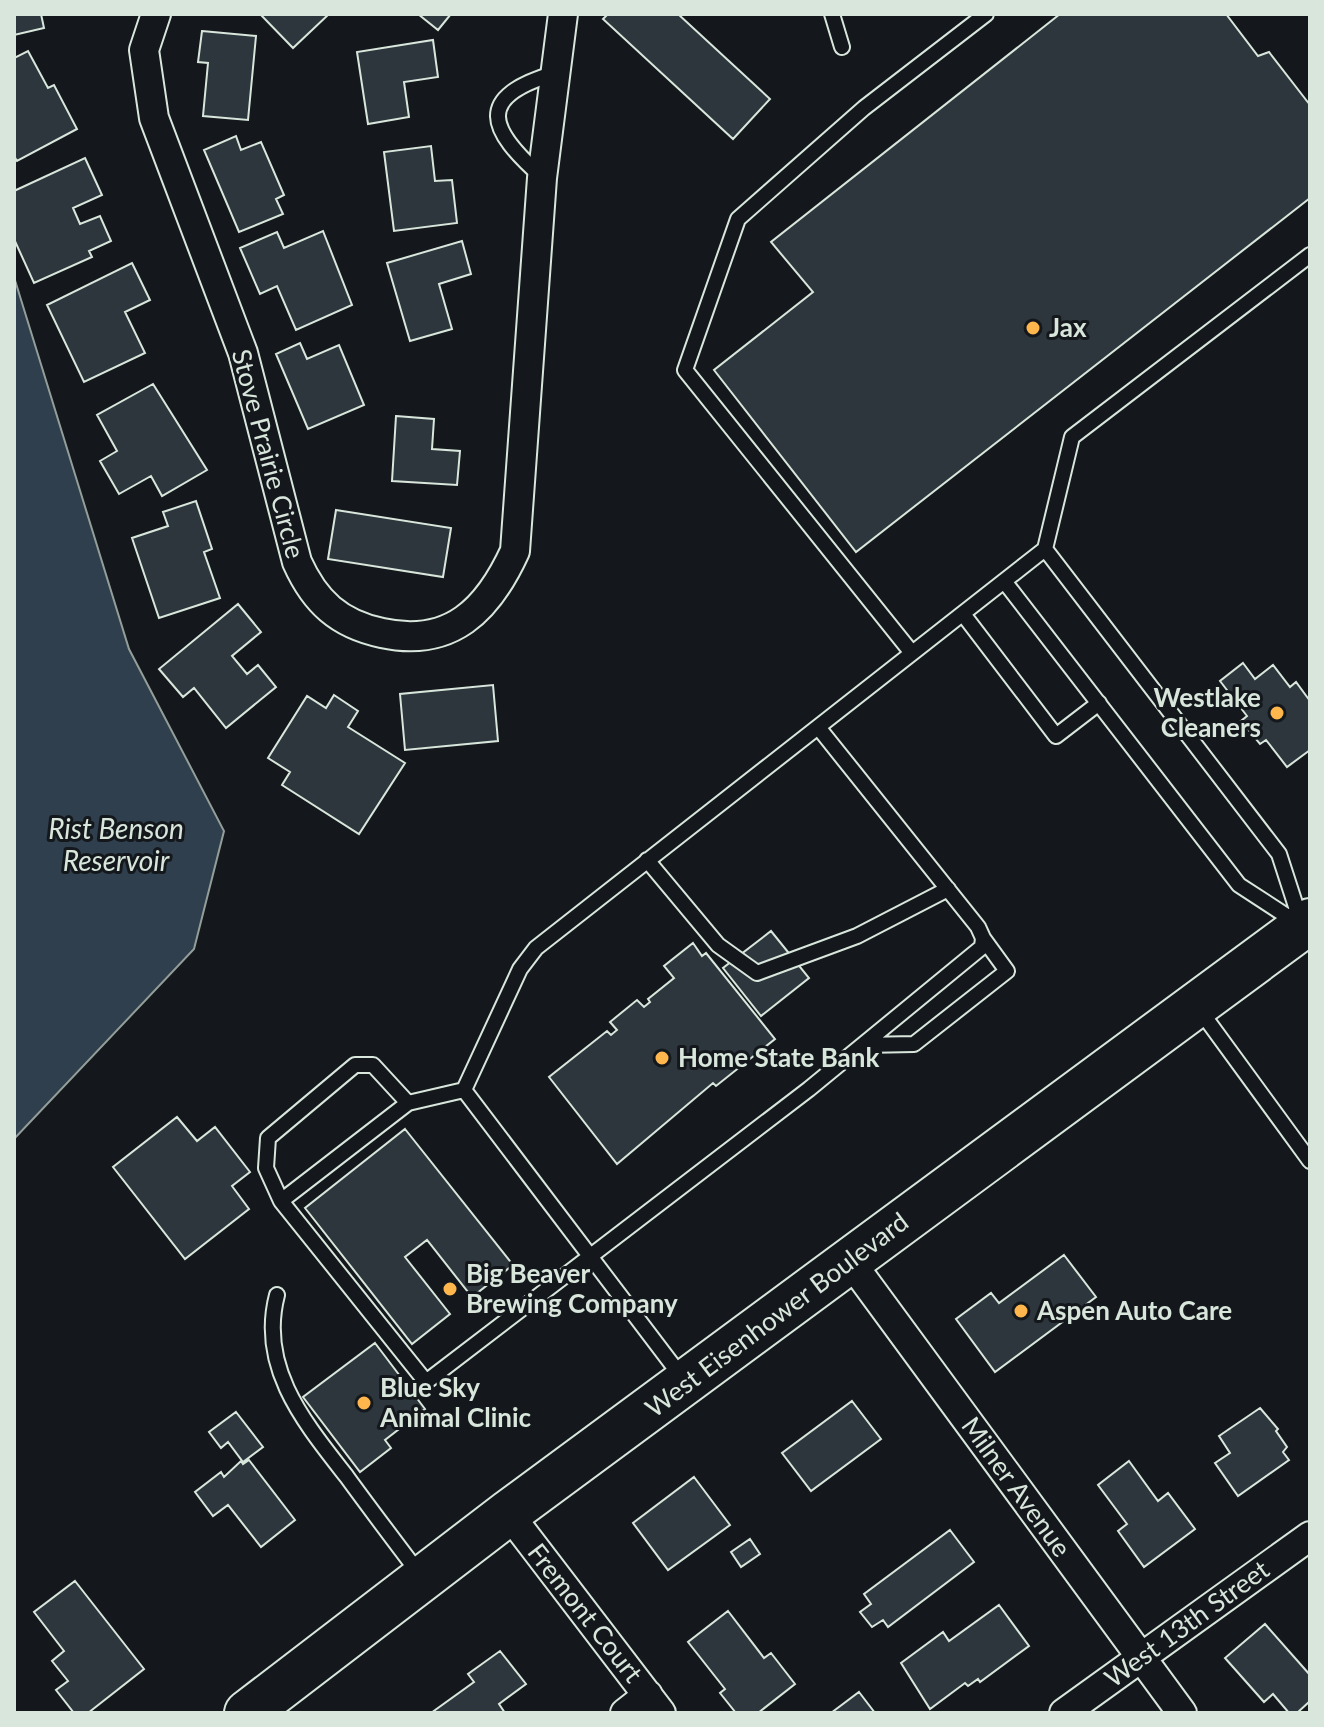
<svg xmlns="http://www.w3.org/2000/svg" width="1324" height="1727" viewBox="0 0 1324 1727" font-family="Lato,sans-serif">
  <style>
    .water { fill: #2f3f4d; stroke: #939e99; stroke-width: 2 }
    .building { fill: #2c363c; stroke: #d8e6dc; stroke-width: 2 }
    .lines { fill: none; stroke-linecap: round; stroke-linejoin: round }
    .lane-casing { stroke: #d8e6dc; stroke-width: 18 }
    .street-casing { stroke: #d8e6dc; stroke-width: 32 }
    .highway-casing { stroke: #d8e6dc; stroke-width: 48 }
    .lane { stroke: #14181c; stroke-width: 14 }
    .street { stroke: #14181c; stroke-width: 28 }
    .highway { stroke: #14181c; stroke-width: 44 }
    .poi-dot { fill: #ffb74d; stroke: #14181c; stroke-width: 3 }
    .labels { text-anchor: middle; stroke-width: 6; stroke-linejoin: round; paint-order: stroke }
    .poi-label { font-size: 26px; font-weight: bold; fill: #d8e6dc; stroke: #14181c; text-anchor: start }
    .street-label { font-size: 26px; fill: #d8e6dc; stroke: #14181c }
    .water-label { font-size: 28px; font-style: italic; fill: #d8e6dc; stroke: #14181c }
  </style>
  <rect width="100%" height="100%" fill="#14181c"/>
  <!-- water -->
  <path class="water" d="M 14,277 L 129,649 L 224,831 L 194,949 L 14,1139 Z"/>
  <!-- building -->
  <path class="building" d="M 14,14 L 41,14 L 44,28 L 14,35 Z
    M 260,14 L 329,14 L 293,48 Z
    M 418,14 L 451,14 L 438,30 Z
    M 608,14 L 678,14 L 770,99 L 733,139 L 603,19 Z
    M 1060,14 L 1226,14 L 1258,56 L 1269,52 L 1310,105 L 1310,198 L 856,552 L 714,370 L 813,292 L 771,242 Z
    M 202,31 L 256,36 L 248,120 L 203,116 L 208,63 L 198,62 Z
    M 433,40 L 438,77 L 404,82 L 409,117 L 368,124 L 357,52 Z
    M 28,51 L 48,88 L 54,85 L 77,129 L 17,161 L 14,156 L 14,58 Z
    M 236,136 L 241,150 L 261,142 L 284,195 L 276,199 L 283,214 L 239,232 L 204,150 Z
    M 431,146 L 435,181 L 452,180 L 457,223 L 394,231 L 384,152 Z
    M 85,158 L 102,195 L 73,208 L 80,224 L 100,216 L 111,241 L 89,251 L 92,257 L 34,283 L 14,239 L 14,191 Z
    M 323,231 L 352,305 L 296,330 L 277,286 L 260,294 L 240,248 L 277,232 L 284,248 Z
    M 462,241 L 471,274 L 439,284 L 452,329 L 410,341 L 387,263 Z
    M 132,263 L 150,300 L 125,312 L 145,353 L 84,382 L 47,305 Z
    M 300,343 L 307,359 L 339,345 L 364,405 L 308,429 L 276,354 Z
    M 153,384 L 207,470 L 162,496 L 151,476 L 119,494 L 100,461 L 117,451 L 97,415 Z
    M 396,416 L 434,419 L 432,449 L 460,451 L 457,485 L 392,481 Z
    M 196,501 L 212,549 L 204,552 L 220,598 L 159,618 L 132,538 L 168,526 L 163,512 Z
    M 336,510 L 451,528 L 443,577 L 328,559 Z
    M 238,604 L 261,632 L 232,656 L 247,674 L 258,665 L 276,687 L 226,728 L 194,688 L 183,697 L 159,669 Z
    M 1243,663 L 1255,679 L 1273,665 L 1290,687 L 1296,682 L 1310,701 L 1310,750 L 1287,767 L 1266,740 L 1260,744 L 1241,721 L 1247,716 L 1220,681 Z
    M 493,685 L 498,741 L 405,750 L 400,694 Z
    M 334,695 L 358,711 L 348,727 L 405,763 L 359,834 L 282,785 L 290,772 L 268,758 L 307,696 L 326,708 Z
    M 771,931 L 809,978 L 761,1016 L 723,968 Z
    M 693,943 L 702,956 L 706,953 L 775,1039 L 716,1086 L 713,1083 L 617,1164 L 549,1077 L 607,1031 L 611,1035 L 617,1030 L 610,1022 L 637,1000 L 644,1007 L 650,1002 L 648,999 L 674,978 L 664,966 Z
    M 177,1117 L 197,1141 L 215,1127 L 250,1172 L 232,1186 L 249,1209 L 185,1259 L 113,1167 Z
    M 405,1129 L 513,1265 L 472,1297 L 427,1240 L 405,1257 L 450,1314 L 412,1344 L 305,1208 Z
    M 1064,1255 L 1096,1297 L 995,1372 L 956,1319 L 991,1293 L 999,1303 Z
    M 375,1343 L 425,1409 L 385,1440 L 391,1448 L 360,1472 L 303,1397 Z
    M 852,1401 L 881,1439 L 811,1491 L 782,1453 Z
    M 1260,1408 L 1278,1429 L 1276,1431 L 1287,1447 L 1283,1452 L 1289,1460 L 1238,1496 L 1215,1463 L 1230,1453 L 1219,1436 Z
    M 236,1412 L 263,1447 L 243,1462 L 228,1442 L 221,1448 L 209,1432 Z
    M 249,1460 L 295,1520 L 261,1547 L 228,1505 L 213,1516 L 195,1492 L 221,1472 L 224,1477 L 241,1461 L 243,1464 Z
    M 1129,1461 L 1158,1501 L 1168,1493 L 1195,1529 L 1144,1567 L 1118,1531 L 1127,1524 L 1098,1485 Z
    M 694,1477 L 730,1525 L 668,1570 L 633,1523 Z
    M 950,1530 L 974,1562 L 888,1627 L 883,1620 L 872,1627 L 860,1612 L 871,1604 L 864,1594 Z
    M 750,1539 L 760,1554 L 741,1567 L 731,1552 Z
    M 75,1581 L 144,1669 L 88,1713 L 74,1713 L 56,1690 L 68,1681 L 52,1661 L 64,1651 L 34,1612 Z
    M 999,1605 L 1029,1646 L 980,1682 L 978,1679 L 968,1686 L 965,1683 L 930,1709 L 901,1663 L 943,1632 L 949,1641 Z
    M 728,1611 L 764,1658 L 771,1653 L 795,1684 L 758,1713 L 736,1713 L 720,1693 L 725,1689 L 688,1642 Z
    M 1265,1624 L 1310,1675 L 1310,1701 L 1297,1713 L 1289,1713 L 1273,1694 L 1264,1702 L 1225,1658 Z
    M 500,1651 L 526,1684 L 499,1704 L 505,1713 L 431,1713 L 474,1682 L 468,1674 Z
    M 859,1692 L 875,1713 L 831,1713 Z"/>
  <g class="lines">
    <defs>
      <path id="lane" d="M 832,14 L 842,47
        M 542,177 C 489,130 473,97 556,73
        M 1045,549 L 1279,854 L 1301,922
        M 1004,581 L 1239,885 L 1299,924
        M 963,614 L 1056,736 L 1099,703
        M 912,653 L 685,370 L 738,219 L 864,108 L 986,14
        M 647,860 L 718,945 L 757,973 L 857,936 L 948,889
        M 1199,1009 L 1310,1161
        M 864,1045 L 914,1044 L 1007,971 L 983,938
        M 464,1090 L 408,1103 L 281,1201 L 426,1382 L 809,1089 L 982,947 L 983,938 L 978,927 L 818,727
        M 464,1090 L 520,969 L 536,948 L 1045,549 L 1072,437 L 1310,255
        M 464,1090 L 684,1380
        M 281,1201 L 266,1168 L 268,1138 L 355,1065 L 373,1065 L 408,1103
        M 277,1295 C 258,1368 305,1423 347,1477 C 371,1510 396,1543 421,1576"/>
      <path id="street" d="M 156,14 L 144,50 L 154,118 L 243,353 L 297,562 C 315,602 339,624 382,633 C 451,648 488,610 515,551 L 542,178 L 563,14
        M 850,1261 L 1182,1713
        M 508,1513 L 661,1713
        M 625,1713 L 648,1695
        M 1064,1713 L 1310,1536"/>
      <path id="highway" d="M 247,1713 L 508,1513 L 1310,921"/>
    </defs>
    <!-- lane casing -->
    <use href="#lane" class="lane-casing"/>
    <!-- street casing -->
    <use href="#street" class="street-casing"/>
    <!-- highway casing -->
    <use href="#highway" class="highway-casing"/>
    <!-- lane -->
    <use href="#lane" class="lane"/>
    <!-- street -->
    <use href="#street" class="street"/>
    <!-- highway -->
    <use href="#highway" class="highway"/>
  </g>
  <!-- markers -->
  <g class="poi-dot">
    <circle cx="1033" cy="328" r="8"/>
    <circle cx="1277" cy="713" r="8"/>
    <circle cx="662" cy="1058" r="8"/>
    <circle cx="450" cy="1289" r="8"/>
    <circle cx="1021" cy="1311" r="8"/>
    <circle cx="364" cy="1403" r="8"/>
  </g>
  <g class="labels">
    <!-- poi labels -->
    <g class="poi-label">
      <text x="1049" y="337">Jax</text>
      <text x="1261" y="707" text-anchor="end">Westlake<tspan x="1261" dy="30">Cleaners</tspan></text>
      <text x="678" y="1067">Home State Bank</text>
      <text x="466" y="1283">Big Beaver<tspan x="466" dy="30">Brewing Company</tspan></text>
      <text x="1037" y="1320">Aspen Auto Care</text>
      <text x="380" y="1397">Blue Sky<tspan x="380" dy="30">Animal Clinic</tspan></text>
    </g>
    <!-- street labels -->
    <g class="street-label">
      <text transform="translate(268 454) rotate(75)" y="9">Stove Prairie Circle</text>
      <text transform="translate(777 1315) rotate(-37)" y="9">West Eisenhower Boulevard</text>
      <text transform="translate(1016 1487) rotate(54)" y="9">Milner Avenue</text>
      <text transform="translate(585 1613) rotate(52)" y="9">Fremont Court</text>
      <text transform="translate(1187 1624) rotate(-36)" y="9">West 13th Street</text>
    </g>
    <!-- water labels -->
    <g class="water-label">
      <text x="116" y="839">Rist Benson<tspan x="116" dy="32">Reservoir</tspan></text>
    </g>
  </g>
  <!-- border -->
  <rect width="1324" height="1727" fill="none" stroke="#d8e6dc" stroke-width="32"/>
</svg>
